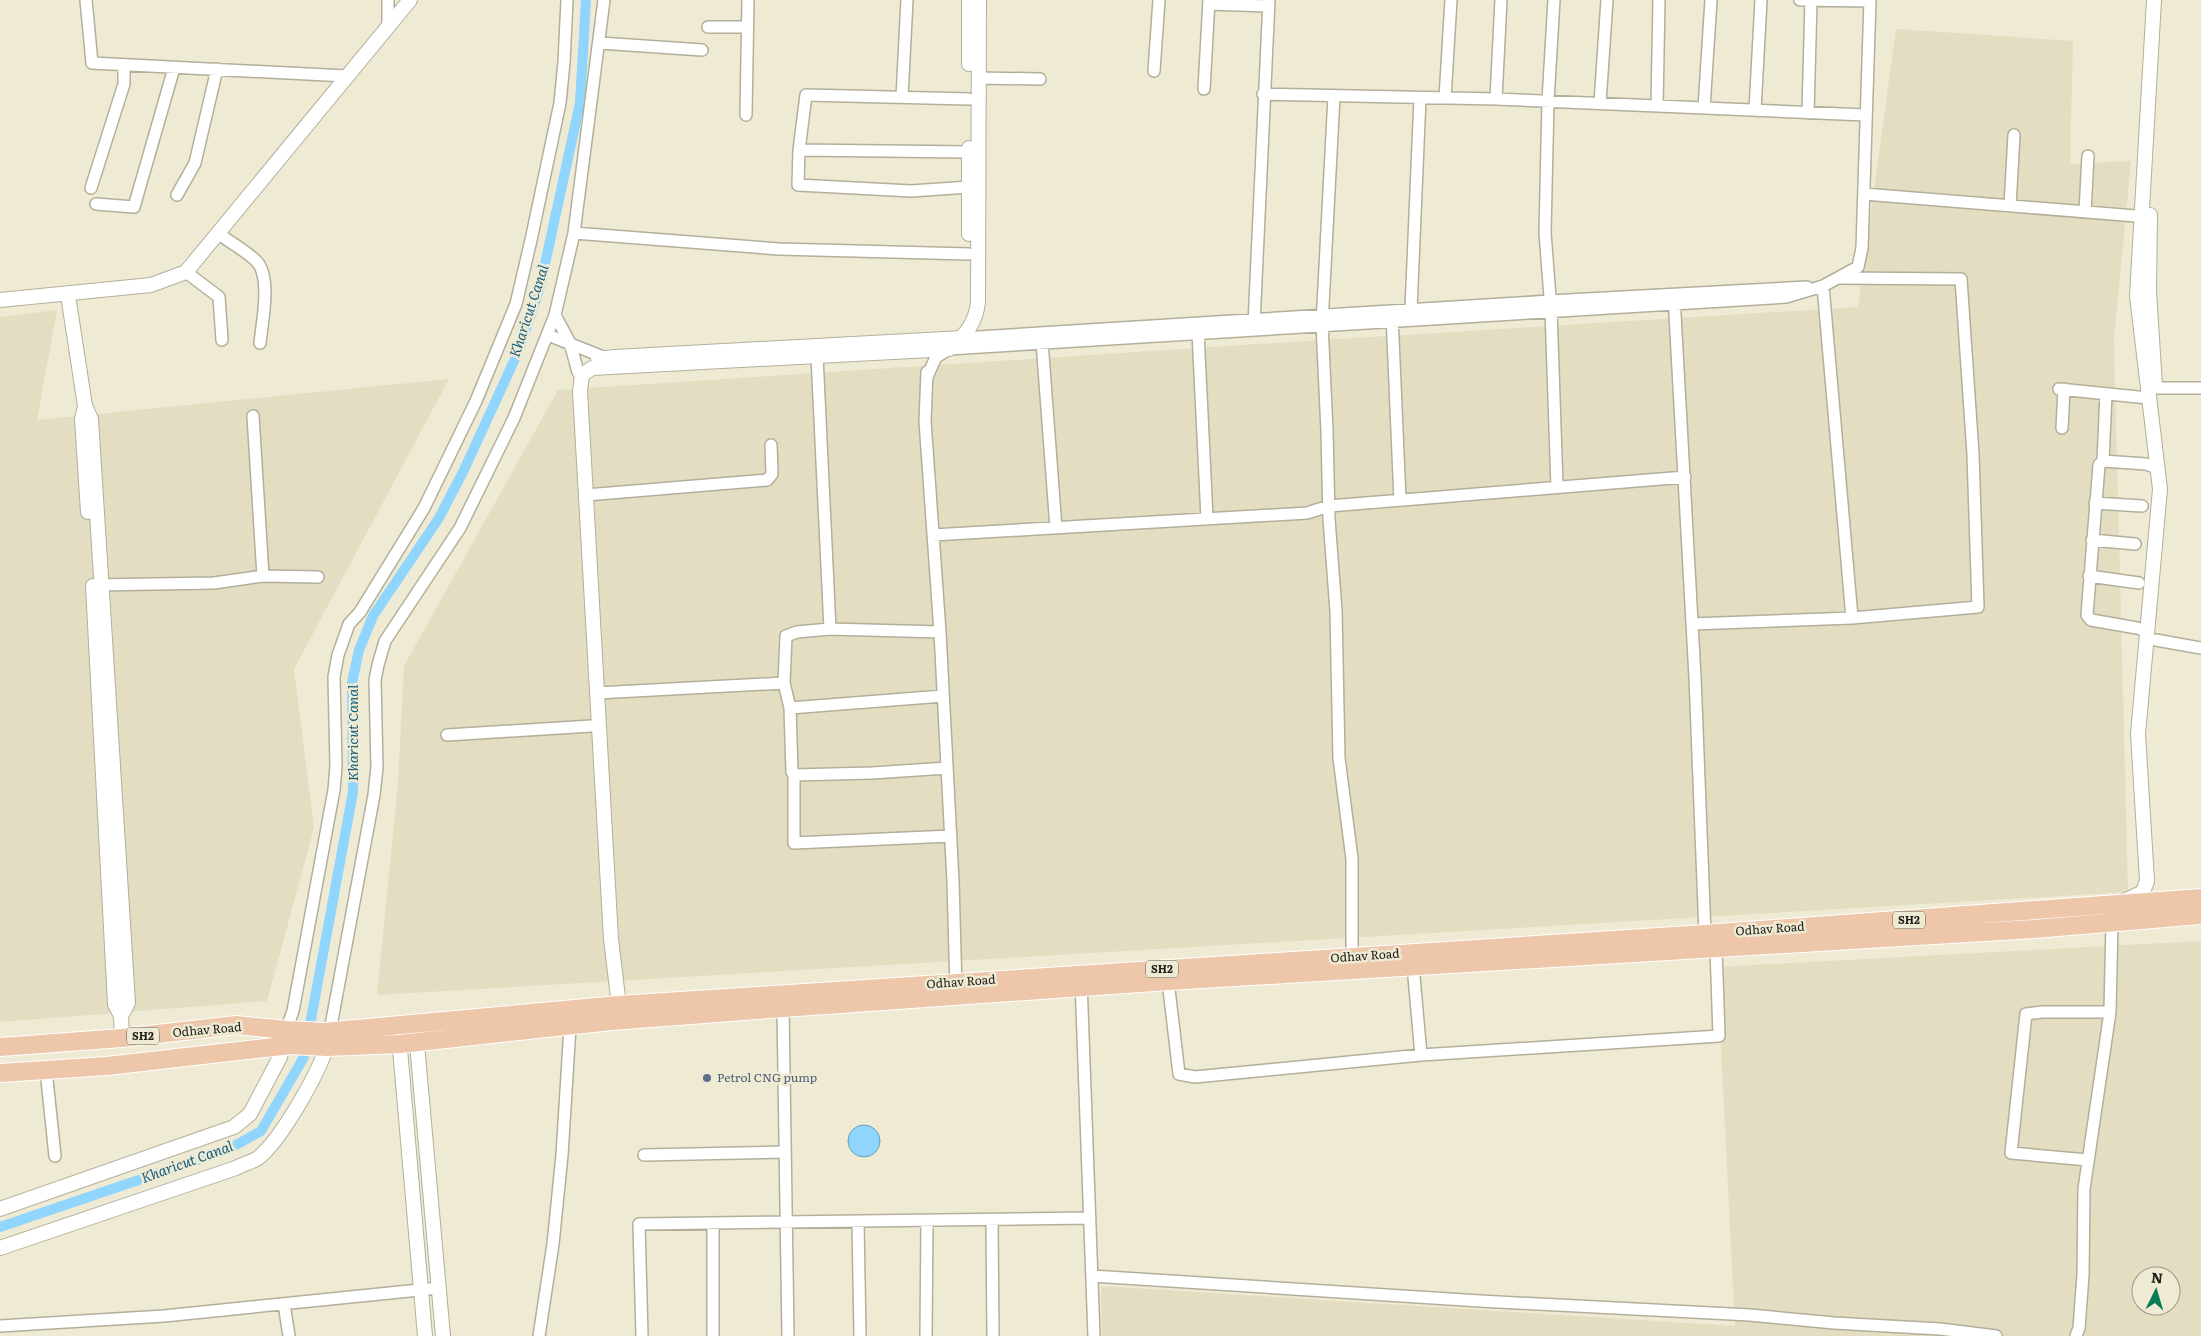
<svg xmlns="http://www.w3.org/2000/svg" width="2201" height="1336" viewBox="0 0 2201 1336" font-family="Literata,serif">
  <style>
    .built { fill: #e3ddc1; fill-rule: evenodd }
    .water { fill: #8fd5fd; stroke: #6e9fb8 }
    .lines { fill: none; stroke-linecap: round; stroke-linejoin: round }
    .canal { stroke: #8fd5fd; stroke-width: 10 }
    .minor-casing { stroke: #b3af9b; stroke-width: 14 }
    .tertiary-casing { stroke: #b3af9b; stroke-width: 16 }
    .primary-casing { stroke: #fff; stroke-width: 20 }
    .minor { stroke: #fff; stroke-width: 11 }
    .tertiary { stroke: #fff; stroke-width: 14 }
    .primary { stroke: #eec6aa; stroke-width: 18 }
    .service-dot { fill: #5c6f8a; stroke: #eeead4; stroke-width: 2 }
    .labels { text-anchor: middle; stroke-width: 5; stroke-linejoin: round; paint-order: stroke }
    .shield { fill: #eeead4; stroke: #5f5d50; stroke-width: 1 }
    .shield-label { font-size: 11px; font-weight: bold; fill: #222018 }
    .street-label { font-size: 12px; fill: #222018; stroke: #eeead4 }
    .service-label { font-size: 12px; fill: #4e5e75; stroke: #eeead4; text-anchor: start }
    .water-label { font-size: 14px; font-style: italic; fill: #145c7c; stroke: #eeead4 }
  </style>
  <rect width="100%" height="100%" fill="#eeead4"/>
  <!-- built -->
  <path class="built" d="M 1896,29 L 2073,41 L 2070,164 L 2131,161 L 2114,340 L 2128,892 L 377,995 L 398,783 L 404,666 L 558,390 L 1258,344 L 1858,307 Z
    M 57,310 L 37,420 L 449,379 L 294,669 L 314,828 L 267,1001 L 0,1022 L 0,317 Z
    M 2201,941 L 2201,1336 L 1102,1336 L 1101,1286 L 1735,1326 L 1717,967 ZM 2141,1276 L 2171,1276 L 2171,1306 L 2141,1306 Z"/>
  <!-- water -->
  <path class="water" d="M848 1141a16 16 0 1 1 32 0a16 16 0 1 1-32 0Z"/>
  <g class="lines">
    <!-- canal -->
    <path class="canal" d="M 0,1227 L 227,1150 L 261,1131 L 304,1057 L 353,792 L 352,683 L 359,650 L 373,616 L 439,518 L 464,470 L 519,350 L 540,287 L 580,103 L 586,0"/>
    <defs>
      <path id="minor" d="M 86,0 L 92,63 L 346,76
        M 1554,0 L 1548,101 L 1545,233 L 1551,310 L 1557,487
        M 1800,0 L 1870,1
        M 1209,4 L 1268,6
        M 388,27 L 388,0
        M 708,27 L 747,27
        M 600,43 L 702,50
        M 1154,71 L 1159,0
        M 978,78 L 1040,79
        M 1204,89 L 1209,0
        M 1263,94 L 1496,99 L 1865,115
        M 1334,96 L 1322,324 L 1327,431 L 1329,519 L 1336,611 L 1339,758 L 1352,859 L 1352,956
        M 902,97 L 907,0
        M 1445,98 L 1451,0
        M 1496,99 L 1501,0
        M 1600,103 L 1607,0
        M 1657,106 L 1659,0
        M 1704,108 L 1711,0
        M 1755,110 L 1761,0
        M 1808,113 L 1811,0
        M 746,115 L 748,0
        M 799,150 L 969,152
        M 969,187 L 911,191 L 798,185 L 799,150 L 806,95 L 969,99
        M 91,188 L 124,84 L 124,65
        M 1864,194 L 2148,217
        M 177,195 L 195,163 L 217,69
        M 96,204 L 134,207 L 174,68
        M 2010,206 L 2014,135
        M 2085,212 L 2088,156
        M 218,233 C 229,242 250,253 258,263 C 271,280 262,323 260,343
        M 574,233 L 779,249 L 969,254
        M 186,272 L 219,297 L 222,340
        M 1823,286 L 1852,618
        M 1674,296 L 1695,677 L 1705,934
        M 1411,309 L 1420,98
        M 555,315 L 570,343 L 578,372 L 582,375
        M 1392,315 L 1400,500
        M 1254,324 L 1269,0
        M 1198,332 L 1207,518
        M 548,335 L 606,358 L 606,360
        M 962,338 L 1550,301 L 1807,287
        M 1042,342 L 1056,528
        M 817,356 L 830,629
        M 927,372 L 925,421 L 940,632 L 953,881 L 956,990
        M 927,377 L 936,357 L 949,349 L 1786,297 L 1823,286 L 1858,267 L 1862,248 L 1870,0
        M 2148,388 L 2201,388
        M 2059,389 L 2148,398
        M 253,416 L 263,576 L 318,577
        M 2062,428 L 2064,389
        M 2103,461 L 2106,394
        M 586,495 L 767,480 L 772,474 L 771,445
        M 2095,503 L 2142,506
        M 933,535 L 1307,513 L 1329,506 L 1685,477
        M 2092,540 L 2135,544
        M 2089,576 L 2139,583
        M 94,585 L 214,583 L 263,576
        M 1692,624 L 1852,618 L 1978,607 L 1973,454 L 1961,279 L 1840,278
        M 2147,631 L 2137,628 L 2091,620 L 2087,615 L 2099,465 L 2103,461 L 2146,464 L 2157,468
        M 940,632 L 830,629 L 797,632 L 786,636 L 784,683 L 790,708 L 792,772 L 794,775 L 872,773 L 947,768
        M 2156,640 L 2201,648
        M 597,693 L 784,683
        M 790,708 L 943,696
        M 447,735 L 591,726
        M 794,775 L 794,843 L 951,836
        M 1081,981 L 1094,1336
        M 1168,981 L 1179,1074 L 1195,1077 L 1421,1055 L 1413,966
        M 783,1008 L 788,1336
        M 286,1030 L 293,1011 L 334,790 L 336,766 L 334,677 L 338,655 L 349,624 L 360,612 L 424,508 L 476,401 L 516,304 L 531,240 L 560,103 L 564,62 L 567,0
        M 330,1031 L 374,795 L 377,767 L 375,680 L 378,665 L 385,641 L 460,528 L 514,418 L 555,315 L 574,233 L 604,0
        M 1421,1055 L 1719,1036 L 1716,948
        M 46,1070 L 55,1156
        M 644,1155 L 785,1152
        M 2088,1160 L 2011,1153 L 2026,1014 L 2042,1012 L 2110,1012
        M 992,1220 L 993,1336
        M 858,1222 L 860,1336
        M 713,1223 L 713,1336
        M 1092,1276 L 1480,1301 L 1750,1315 L 1834,1323 L 1940,1329 L 1996,1336
        M 284,1304 L 289,1336
        M 0,1326 L 164,1316 L 439,1288
        M 539,1336 L 553,1244 L 562,1155 L 570,1027
        M 642,1336 L 639,1224 L 1090,1218
        M 926,1336 L 927,1221
        M 2076,1336 L 2079,1328 L 2083,1275 L 2084,1189 L 2110,1012 L 2112,922"/>
      <path id="tertiary" d="M 969,0 L 969,64
        M 969,148 L 969,234
        M 2150,215 L 2149,291 L 2155,386
        M 68,295 L 85,406 L 91,419 L 128,1003 L 121,1016
        M 0,300 L 151,285 L 186,272 L 410,0
        M 598,359 L 615,357 L 962,338
        M 85,406 L 82,419 L 88,512
        M 93,586 L 115,1004 L 121,1016 L 122,1038
        M 2124,901 L 2143,892 L 2147,881 L 2138,734 L 2160,489 L 2137,296 L 2154,0
        M 620,1014 L 611,939 L 580,391 L 582,375 L 592,368 L 949,349 C 965,336 976,323 978,302 L 979,0
        M 398,1026 L 425,1336
        M 416,1033 L 443,1336
        M 0,1209 L 234,1127 L 250,1114 L 280,1057 L 284,1038
        M 0,1248 L 236,1168 C 243,1164 252,1162 258,1158 C 281,1140 324,1066 329,1037"/>
      <path id="primary" d="M 0,1047 L 122,1038 L 236,1025 L 286,1030 L 324,1032 L 619,1005 L 1705,934 L 2201,898
        M 0,1073 L 107,1066 L 291,1045 L 327,1047 L 400,1044 L 611,1021 L 769,1009 L 1168,981 L 2034,929 L 2201,915"/>
    </defs>
    <!-- minor casing -->
    <use href="#minor" class="minor-casing"/>
    <!-- tertiary casing -->
    <use href="#tertiary" class="tertiary-casing"/>
    <!-- primary casing -->
    <use href="#primary" class="primary-casing"/>
    <!-- minor -->
    <use href="#minor" class="minor"/>
    <!-- tertiary -->
    <use href="#tertiary" class="tertiary"/>
    <!-- primary -->
    <use href="#primary" class="primary"/>
  </g>
  <!-- markers -->
  <circle class="service-dot" cx="707" cy="1078" r="5"/>
  <g class="labels">
    <!-- shield labels -->
    <g class="shield">
      <rect x="1893" y="911.5" width="32" height="17" rx="4"/>
      <rect x="1146" y="960.5" width="32" height="17" rx="4"/>
      <rect x="127" y="1027.5" width="32" height="17" rx="4"/>
    </g>
    <g class="shield-label">
      <text x="1909" y="924">SH2</text>
      <text x="1162" y="973">SH2</text>
      <text x="143" y="1040">SH2</text>
    </g>
    <!-- street labels -->
    <g class="street-label">
      <text transform="translate(1770 929) rotate(-4)" y="4">Odhav Road</text>
      <text transform="translate(1365 956) rotate(-4)" y="4">Odhav Road</text>
      <text transform="translate(961 982) rotate(-4)" y="4">Odhav Road</text>
      <text transform="translate(207 1030) rotate(-5)" y="4">Odhav Road</text>
    </g>
    <!-- service labels -->
    <g class="service-label">
      <text x="717" y="1082">Petrol CNG pump</text>
    </g>
    <!-- water labels -->
    <g class="water-label">
      <text transform="translate(529 311) rotate(-72)" y="5">Kharicut Canal</text>
      <text transform="translate(353 733) rotate(-90)" y="5">Kharicut Canal</text>
      <text transform="translate(187 1162) rotate(-20)" y="5">Kharicut Canal</text>
    </g>
  </g>
  <!-- north arrow -->
  <g transform="translate(2156 1291) rotate(5)"><circle r="24" fill="#eeead4" stroke="#9c9989"/>
  <path d="M0-4L9 19L0 12L-9 19Z" fill="#0a7b56"/>
  <text y="-8" font-size="14" font-weight="bold" text-anchor="middle" fill="#222018">N</text>
  </g>
</svg>
